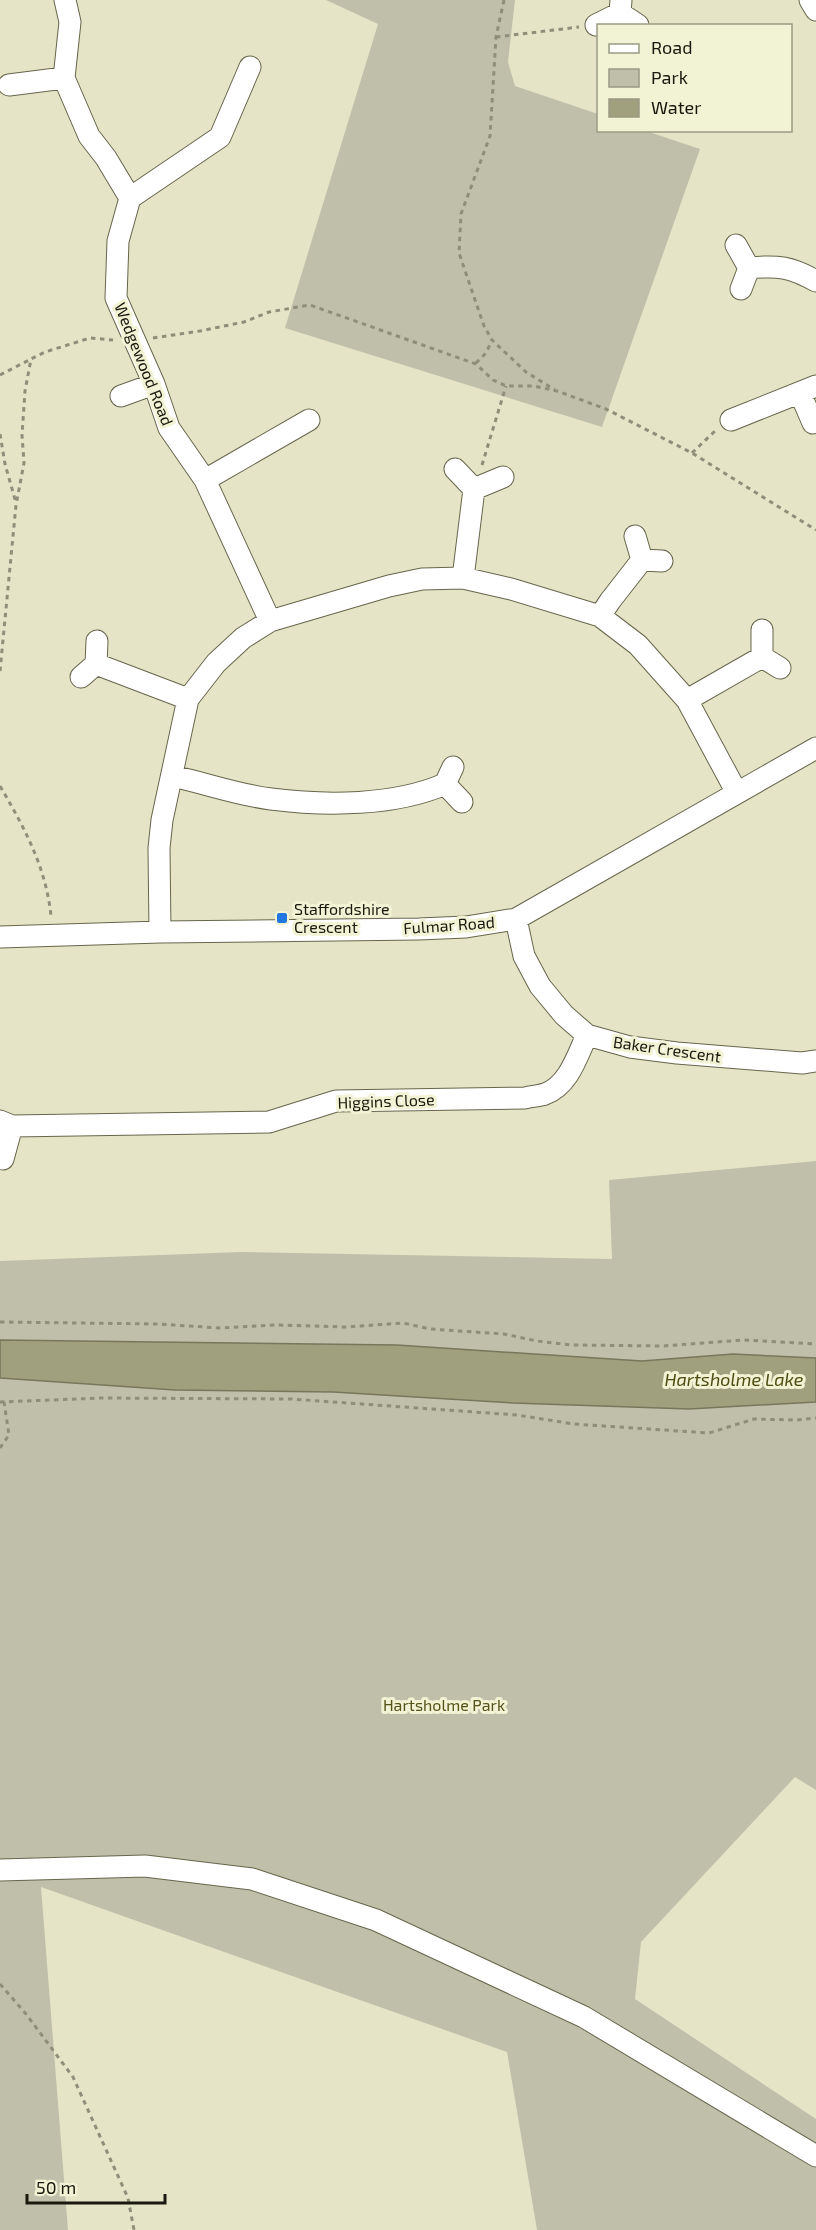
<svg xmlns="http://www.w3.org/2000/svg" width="816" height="2230" viewBox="0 0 816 2230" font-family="'Exo 2',sans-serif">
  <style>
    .green { fill: #c0c0aa }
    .water { fill: #a09f7e; stroke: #78775c; stroke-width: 1.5 }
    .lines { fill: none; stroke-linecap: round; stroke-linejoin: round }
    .minor-casing { stroke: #67664c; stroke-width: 23 }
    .path { stroke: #8e8e79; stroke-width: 3; stroke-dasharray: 4.5 4.5; stroke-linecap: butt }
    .minor { stroke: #fff; stroke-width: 21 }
    .poi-dot { fill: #2077e1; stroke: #f2f2d4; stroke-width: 2 }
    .labels { text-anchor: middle; stroke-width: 6; stroke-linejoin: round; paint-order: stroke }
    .street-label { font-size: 16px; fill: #19190e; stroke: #f2f2d4 }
    .poi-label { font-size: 16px; fill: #19190e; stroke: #f2f2d4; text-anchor: start }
    .park-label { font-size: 16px; fill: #555219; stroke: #f2f2d4 }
    .water-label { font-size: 18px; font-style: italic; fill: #4f4c12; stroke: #f2f2d4 }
  </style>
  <rect width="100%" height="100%" fill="#e5e4c7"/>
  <!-- green -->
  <path class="green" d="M 326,0 L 515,0 L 508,62 L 515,86 L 598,114 L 598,130 L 646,131 L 700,149 L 602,427 L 285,328 L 378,24 Z
    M 816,1161 L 816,1358 L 733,1354 L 642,1361 L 397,1345 L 0,1340 L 0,1261 L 241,1252 L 612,1259 L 609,1180 Z
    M 0,1378 L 175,1390 L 333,1392 L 513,1403 L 689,1409 L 816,1402 L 816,1790 L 795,1777 L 641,1942 L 635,1999 L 816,2119 L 816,2230 L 537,2230 L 507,2052 L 41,1887 L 68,2230 L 0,2230 Z"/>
  <!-- water -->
  <path class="water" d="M 0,1340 L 397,1345 L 642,1361 L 733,1354 L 816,1358 L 816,1402 L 689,1409 L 513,1403 L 333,1392 L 175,1390 L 0,1378 Z"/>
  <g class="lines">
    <defs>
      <path id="minor" d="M 65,0 L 70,22 L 64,78 L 89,136 L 106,158 L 130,198
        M 810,0 L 816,10
        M 620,13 L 638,25
        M 596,25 L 620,13 L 621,0
        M 250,67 L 220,137 L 130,198 L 118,241 L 116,298 L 154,384 L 169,428 L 205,480 L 270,621
        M 9,85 L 64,78
        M 736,245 L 749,268 L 741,289
        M 749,268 C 778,265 791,267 816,281
        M 800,393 L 813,423
        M 121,396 L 154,384
        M 731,420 L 816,386
        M 455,469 L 474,489 L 503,477
        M 205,480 L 309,420
        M 635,536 L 642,560 L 662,561
        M 463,578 L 474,489
        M 600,616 L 610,601 L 642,560
        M 762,630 L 762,657 L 780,668
        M 96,664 L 188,699
        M 81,677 L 96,664 L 97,641
        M 687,700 L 762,657
        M 172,776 C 205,783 238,795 271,799 C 326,806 394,806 445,784 L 453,767
        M 445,784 L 462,802
        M 516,919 L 524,956 L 540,986 L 564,1015 L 587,1035 L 630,1047 L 677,1053 L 802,1063 L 816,1061
        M 160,932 L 159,848 L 162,820 L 188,699 L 216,663 L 243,638 L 270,621 L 389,586 L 422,579 L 463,578 L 511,589 L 600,616 L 638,645 L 687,700 L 737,793
        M 0,937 L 160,932 L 419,929 L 466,927 L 516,919 L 816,748
        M 0,1121 L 12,1126 L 269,1122 L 336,1101 L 525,1098 C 532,1096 539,1096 545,1094 C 569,1085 577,1056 587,1035
        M 3,1159 L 12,1126
        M 0,1870 L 145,1866 L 252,1879 L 376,1920 L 584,2017 L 816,2156"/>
    </defs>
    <!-- minor casing -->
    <use href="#minor" class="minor-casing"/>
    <!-- path -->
    <path class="path" d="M 504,0 L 496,37 L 490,136 L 461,214 L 459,253 L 484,326 L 492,340 L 526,372 L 555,390
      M 496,37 L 579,27
      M 153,338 L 200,331 L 244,322 L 269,312 L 310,305 L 476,364 L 493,380 L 506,386 L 534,386 L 557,391 L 606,409 L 692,453 L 816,530
      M 476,363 L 486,353 L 492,340
      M 0,375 L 31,359
      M 0,434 L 5,464 L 16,503
      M 692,453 L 715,431
      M 482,465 L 506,386
      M 0,671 L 16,505 L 24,463 L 22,435 L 25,391 L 31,359 L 45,352 L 90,338 L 113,340
      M 0,786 C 24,827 46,867 51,916
      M 0,1322 L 158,1324 L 220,1328 L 276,1325 L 346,1327 L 403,1323 L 430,1329 L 504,1334 L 537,1341 L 572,1345 L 663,1346 L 743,1340 L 816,1344
      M 0,1402 L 102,1398 L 291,1399 L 517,1415 L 574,1424 L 709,1433 L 754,1419 L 797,1420 L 816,1418
      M 0,1448 L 9,1435 L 4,1402
      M 0,1984 L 26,2014 L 73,2077 L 128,2198 L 134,2230"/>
    <!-- minor -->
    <use href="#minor" class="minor"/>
  </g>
  <!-- markers -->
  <rect class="poi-dot" x="276" y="912" width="12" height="12" rx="3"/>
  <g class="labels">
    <!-- street labels -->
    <g class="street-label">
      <text transform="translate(144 364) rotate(68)" y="6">Wedgewood Road</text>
      <text transform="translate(449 925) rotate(-4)" y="6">Fulmar Road</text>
      <text transform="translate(667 1049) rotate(8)" y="6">Baker Crescent</text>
      <text transform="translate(386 1101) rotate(-2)" y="6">Higgins Close</text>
    </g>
    <!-- poi labels -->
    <g class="poi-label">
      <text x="294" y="915">Staffordshire<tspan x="294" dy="18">Crescent</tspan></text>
    </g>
    <!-- park labels -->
    <g class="park-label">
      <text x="444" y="1711">Hartsholme Park</text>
    </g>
    <!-- water labels -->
    <g class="water-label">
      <text x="734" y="1386">Hartsholme Lake</text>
    </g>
  </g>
  <!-- legend -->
  <rect x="597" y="24" width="195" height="108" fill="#f2f2d4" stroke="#9b9b85" stroke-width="1.5"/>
  <rect x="609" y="44" width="30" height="9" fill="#ffffff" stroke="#9b9b85" stroke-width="1.5"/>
  <text x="651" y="54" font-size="18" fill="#19190e">Road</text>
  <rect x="609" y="69" width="30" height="18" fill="#c0c0aa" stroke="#9b9b85" stroke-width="1.5"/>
  <text x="651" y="84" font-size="18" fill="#19190e">Park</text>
  <rect x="609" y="99" width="30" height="18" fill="#a09f7e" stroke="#9b9b85" stroke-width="1.5"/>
  <text x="651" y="114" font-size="18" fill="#19190e">Water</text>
  <!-- scale -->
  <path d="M27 2194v9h138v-9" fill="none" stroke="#19190e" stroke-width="3"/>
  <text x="36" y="2194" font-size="18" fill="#19190e" stroke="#f2f2d4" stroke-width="4.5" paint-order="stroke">50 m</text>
</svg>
